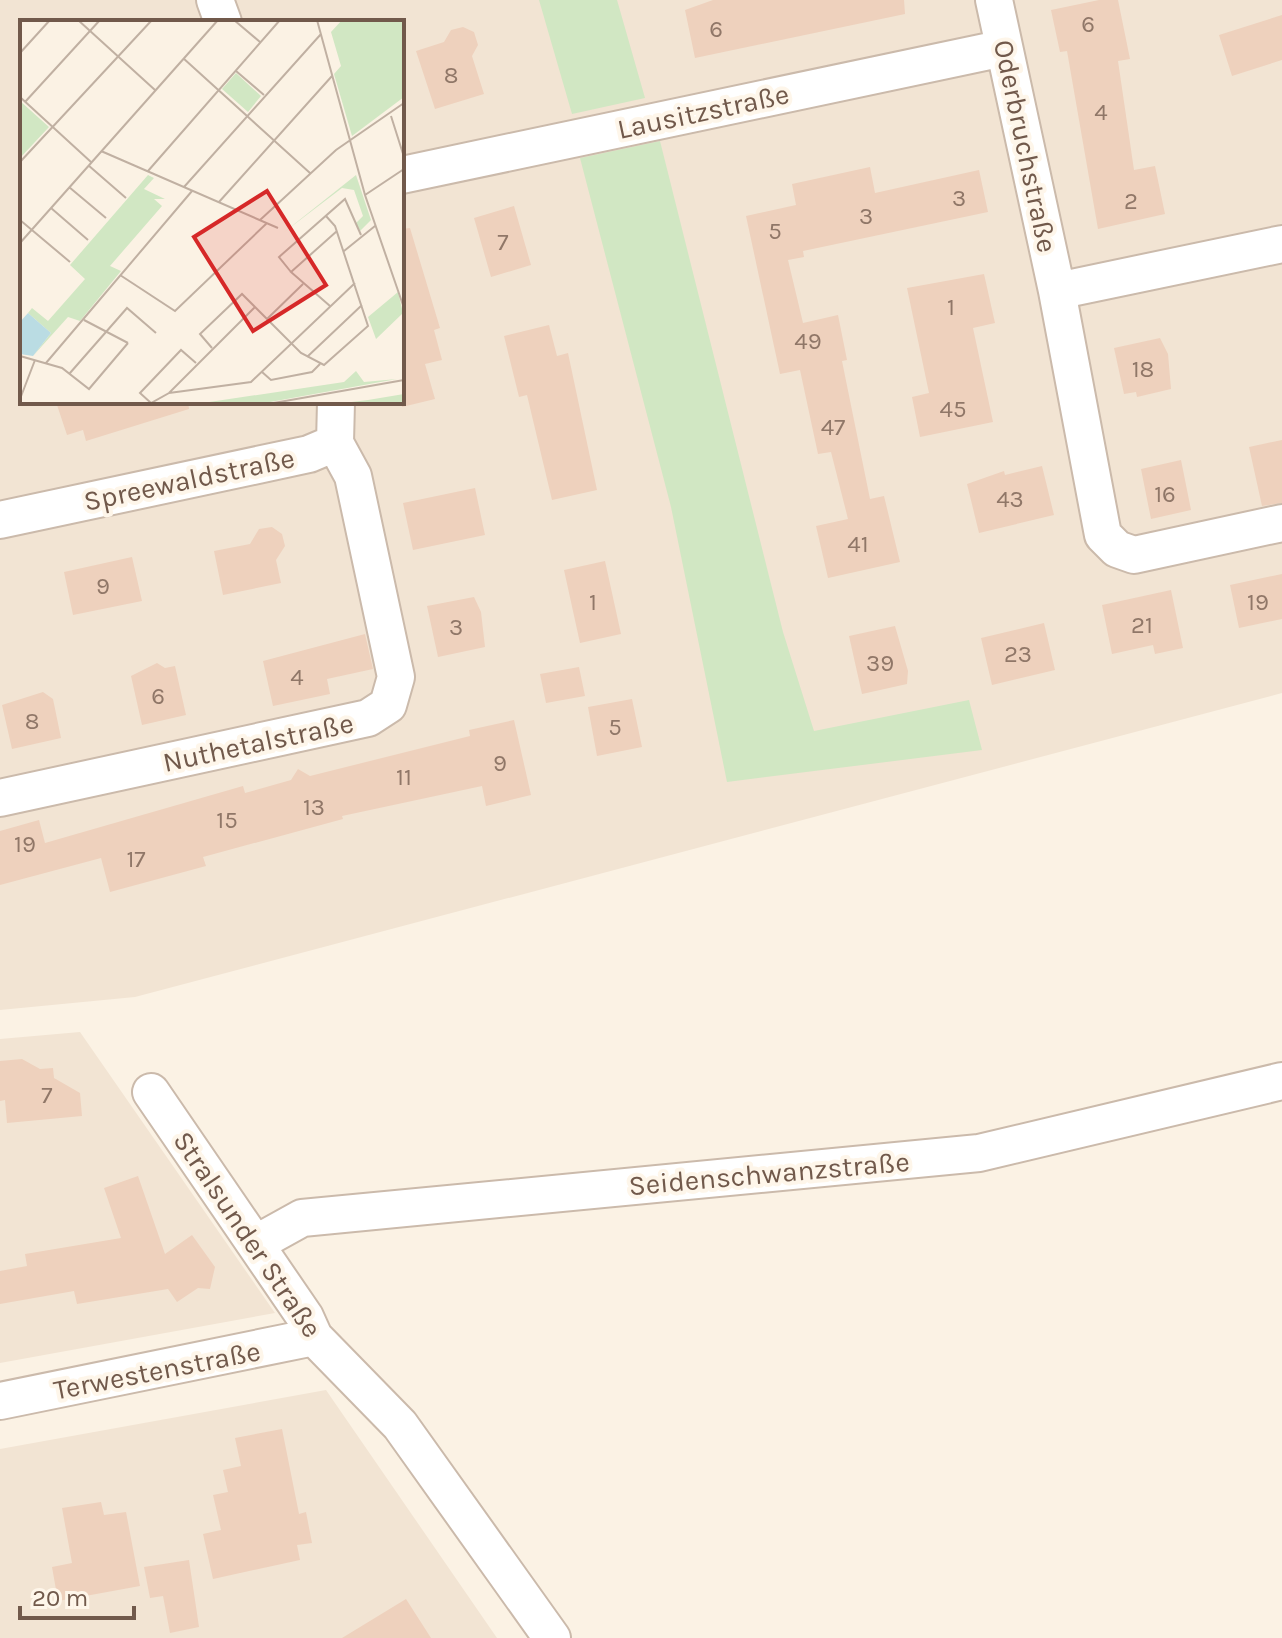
<svg xmlns="http://www.w3.org/2000/svg" width="1282" height="1638" viewBox="0 0 1282 1638" font-family="Karla,sans-serif">
  <style>
    .residential { fill: #f2e4d3; fill-rule: evenodd }
    .green { fill: #d1e7c3 }
    .building { fill: #eed1bd }
    .lines { fill: none; stroke-linecap: round; stroke-linejoin: round }
    .minor-casing { stroke: #cbbaab; stroke-width: 40 }
    .minor { stroke: #fff; stroke-width: 36 }
    .labels { text-anchor: middle; stroke-width: 8; stroke-linejoin: round; paint-order: stroke }
    .number-label { font-size: 24px; fill: #907768 }
    .street-label { font-size: 28px; fill: #71594b; stroke: #fef6ea }
    .inset-road { fill: none; stroke: #c0b0a2; stroke-width: 2 }
    .view { fill: #d62828; fill-opacity: 0.15; stroke: #d62828; stroke-width: 4 }
    .inset-edge { fill: none; stroke: #71594b; stroke-width: 4 }
  </style>
  <rect width="100%" height="100%" fill="#fbf2e4"/>
  <!-- residential -->
  <path class="residential" d="M 0,0 L 1282,0 L 1282,693 L 135,997 L 0,1010 ZM 22,22 L 402,22 L 402,402 L 22,402 Z
    M 80,1032 L 275,1313 L 0,1363 L 0,1039 Z
    M 326,1390 L 497,1638 L 0,1638 L 0,1449 Z"/>
  <!-- green -->
  <path class="green" d="M 539,0 L 617,0 L 645,98 L 572,114 Z
    M 660,141 L 783,632 L 814,731 L 969,700 L 982,750 L 727,782 L 671,507 L 580,158 Z"/>
  <!-- building -->
  <path class="building" d="M 713,0 L 904,0 L 905,14 L 695,58 L 685,10 Z
    M 1099,0 L 1118,0 L 1130,59 L 1118,61 L 1134,170 L 1155,166 L 1165,214 L 1098,229 L 1067,51 L 1060,52 L 1051,10 Z
    M 1282,15 L 1282,60 L 1232,76 L 1219,35 Z
    M 463,27 L 474,32 L 478,45 L 472,56 L 484,94 L 435,109 L 416,51 L 444,42 L 451,30 Z
    M 870,167 L 875,193 L 979,170 L 988,212 L 803,251 L 804,257 L 788,260 L 803,323 L 838,315 L 847,360 L 842,361 L 870,499 L 884,496 L 900,562 L 828,578 L 816,526 L 848,519 L 831,452 L 818,454 L 800,370 L 780,374 L 746,216 L 796,205 L 792,184 Z
    M 514,206 L 531,265 L 491,277 L 474,218 Z
    M 410,228 L 440,328 L 434,330 L 442,360 L 425,364 L 435,399 L 402,407 L 402,229 Z
    M 984,274 L 995,323 L 973,328 L 993,422 L 920,437 L 912,397 L 929,393 L 907,288 Z
    M 549,325 L 557,356 L 568,353 L 597,490 L 552,500 L 527,395 L 519,397 L 504,336 Z
    M 1160,338 L 1168,354 L 1171,389 L 1137,397 L 1136,392 L 1124,394 L 1114,348 Z
    M 56,402 L 188,402 L 189,409 L 86,441 L 83,430 L 67,435 Z
    M 1282,440 L 1282,503 L 1262,506 L 1249,447 Z
    M 1181,460 L 1191,510 L 1151,519 L 1141,469 Z
    M 1042,466 L 1054,515 L 979,533 L 967,484 L 1004,471 L 1005,475 Z
    M 475,488 L 485,535 L 413,550 L 403,503 Z
    M 272,527 L 282,534 L 285,546 L 276,560 L 281,583 L 223,595 L 214,551 L 250,544 L 259,529 Z
    M 132,557 L 142,601 L 73,615 L 64,572 Z
    M 605,561 L 621,634 L 580,643 L 564,570 Z
    M 1282,574 L 1282,619 L 1239,628 L 1230,585 Z
    M 1171,590 L 1183,648 L 1155,654 L 1153,645 L 1112,654 L 1102,605 Z
    M 474,597 L 481,612 L 485,647 L 438,657 L 427,606 Z
    M 1044,623 L 1055,670 L 992,685 L 981,638 Z
    M 895,626 L 908,671 L 907,684 L 862,694 L 849,636 Z
    M 365,634 L 373,669 L 327,679 L 330,694 L 273,706 L 263,661 Z
    M 157,663 L 165,668 L 175,666 L 186,715 L 142,725 L 131,676 Z
    M 579,667 L 585,696 L 546,703 L 540,674 Z
    M 43,692 L 53,699 L 61,738 L 12,749 L 2,705 Z
    M 632,699 L 642,747 L 597,756 L 588,707 Z
    M 514,720 L 531,795 L 486,806 L 482,786 L 342,816 L 343,819 L 203,857 L 206,866 L 110,892 L 101,858 L 0,885 L 0,831 L 39,820 L 45,843 L 243,786 L 245,793 L 291,780 L 298,769 L 310,776 L 470,736 L 469,730 Z
    M 22,1059 L 40,1069 L 53,1068 L 54,1078 L 80,1093 L 82,1116 L 7,1123 L 5,1100 L 0,1101 L 0,1061 Z
    M 138,1176 L 165,1254 L 192,1235 L 215,1267 L 210,1289 L 198,1288 L 177,1302 L 168,1289 L 77,1304 L 74,1291 L 0,1304 L 0,1271 L 27,1266 L 25,1254 L 121,1238 L 104,1188 Z
    M 282,1429 L 299,1514 L 306,1512 L 312,1543 L 297,1545 L 300,1560 L 213,1579 L 203,1534 L 221,1530 L 213,1495 L 228,1492 L 223,1470 L 241,1466 L 235,1438 Z
    M 101,1502 L 104,1515 L 126,1512 L 140,1586 L 58,1601 L 52,1567 L 72,1563 L 62,1508 Z
    M 189,1560 L 199,1627 L 170,1633 L 163,1596 L 150,1598 L 144,1567 Z
    M 406,1599 L 431,1638 L 342,1638 Z"/>
  <g class="lines">
    <defs>
      <path id="minor" d="M 215,0 L 223,22
        M 994,0 L 1057,291 L 1103,535 L 1117,549 L 1134,555 L 1282,523
        M 402,175 L 1004,48
        M 1057,291 L 1282,244
        M 0,520 L 309,454 L 335,443 L 336,402
        M 0,798 L 368,718 L 388,705 L 396,677 L 353,476 L 335,443
        M 151,1092 L 305,1317 L 314,1337 L 400,1425 L 552,1638
        M 255,1244 L 302,1218 L 979,1153 L 1282,1081
        M 0,1401 L 314,1337"/>
    </defs>
    <!-- minor casing -->
    <use href="#minor" class="minor-casing"/>
    <!-- minor -->
    <use href="#minor" class="minor"/>
  </g>
  <g class="labels">
    <!-- number labels -->
    <g class="number-label">
      <text x="1088" y="32">6</text>
      <text x="716" y="37">6</text>
      <text x="451" y="83">8</text>
      <text x="1101" y="120">4</text>
      <text x="959" y="206">3</text>
      <text x="1131" y="209">2</text>
      <text x="866" y="224">3</text>
      <text x="775" y="239">5</text>
      <text x="503" y="250">7</text>
      <text x="951" y="315">1</text>
      <text x="808" y="349">49</text>
      <text x="1143" y="377">18</text>
      <text x="953" y="417">45</text>
      <text x="833" y="435">47</text>
      <text x="1165" y="502">16</text>
      <text x="1010" y="507">43</text>
      <text x="858" y="552">41</text>
      <text x="103" y="594">9</text>
      <text x="593" y="610">1</text>
      <text x="1258" y="610">19</text>
      <text x="1142" y="633">21</text>
      <text x="456" y="635">3</text>
      <text x="1018" y="662">23</text>
      <text x="880" y="671">39</text>
      <text x="297" y="685">4</text>
      <text x="158" y="704">6</text>
      <text x="32" y="729">8</text>
      <text x="615" y="735">5</text>
      <text x="500" y="771">9</text>
      <text x="404" y="785">11</text>
      <text x="314" y="815">13</text>
      <text x="227" y="828">15</text>
      <text x="25" y="852">19</text>
      <text x="136" y="867">17</text>
      <text x="47" y="1103">7</text>
    </g>
    <!-- street labels -->
    <g class="street-label">
      <text transform="translate(703 111) rotate(-12)" y="10">Lausitzstraße</text>
      <text transform="translate(1026 146) rotate(78)" y="10">Oderbruchstraße</text>
      <text transform="translate(189 479) rotate(-12)" y="10">Spreewaldstraße</text>
      <text transform="translate(258 742) rotate(-12)" y="10">Nuthetalstraße</text>
      <text transform="translate(769 1173) rotate(-5)" y="10">Seidenschwanzstraße</text>
      <text transform="translate(248 1234) rotate(56)" y="10">Stralsunder Straße</text>
      <text transform="translate(157 1370) rotate(-11)" y="10">Terwestenstraße</text>
    </g>
  </g>
  <!-- overview -->
  <g transform="translate(20 20)">
    <rect width="384" height="384" fill="#fbf2e4"/>
    <path d="M 322,0 L 384,0 L 384,77 L 332,116 L 314,54 L 321,46 L 311,12 ZM 216,53 L 241,76 L 228,92 L 202,69 ZM 0,81 L 29,107 L 0,138 ZM 128,155 L 134,158 L 124,169 L 145,179 L 134,179 L 142,186 L 90,246 L 101,251 L 60,301 L 48,297 L 13,336 L 31,313 L 8,293 L 12,288 L 28,301 L 65,259 L 50,245 ZM 336,155 L 351,200 L 340,211 L 336,203 L 343,196 L 334,170 L 322,168 L 263,213 ZM 378,272 L 383,293 L 356,319 L 348,297 ZM 336,351 L 344,362 L 377,359 L 239,384 L 176,384 L 324,362 ZM 384,374 L 384,384 L 315,384 L 348,380 Z" fill="#d1e7c3"/>
    <path d="M 8,293 L 31,313 L 13,336 L 0,334 L 0,302 Z" fill="#badce3"/>
    <path class="inset-road" d="M 58,0 L 135,70M 214,0 L 240,22M 297,0 L 345,175 L 384,288M 0,33 L 30,0M 163,38 L 290,153M 216,51 L 244,75M 0,77 L 71,142M 5,82 L 80,0M 371,96 L 384,137M 81,131 L 258,208M 0,142 L 132,0M 68,145 L 106,178M 128,151 L 260,0M 49,167 L 86,198M 164,167 L 301,14M 345,175 L 384,149M 199,182 L 312,56M 31,188 L 68,220M 0,200 L 50,242M 240,200 L 316,130 L 384,83M 0,223 L 198,0M 324,231 L 355,206M 271,252 L 259,237 L 325,179 L 341,215M 100,255 L 155,291 L 247,203M 310,286 L 271,252 L 317,211M 247,299 L 283,264M 64,300 L 108,323M 192,328 L 180,314 L 222,274 L 281,333 L 304,345 L 348,306 L 315,206 L 306,196M 0,336 L 42,348 L 69,369 L 108,323M 287,337 L 342,285M 26,343 L 172,171M 176,343 L 161,330 L 120,373 L 131,383 L 149,373 L 235,287M 242,352 L 251,360 L 292,352 L 300,344M 50,353 L 107,288 L 136,313M 149,373 L 231,362 L 335,263M 0,379 L 15,340M 248,384 L 384,360"/>
    <path class="view" d="M 247,171 L 306,265 L 233,311 L 174,217 Z"/>
    <rect width="384" height="384" class="inset-edge"/>
  </g>
  <!-- scale -->
  <path d="M20 1606v12h114v-12" fill="none" stroke="#71594b" stroke-width="4"/>
  <text x="32" y="1606" font-size="24" fill="#71594b" stroke="#fef6ea" stroke-width="6" paint-order="stroke">20 m</text>
</svg>
